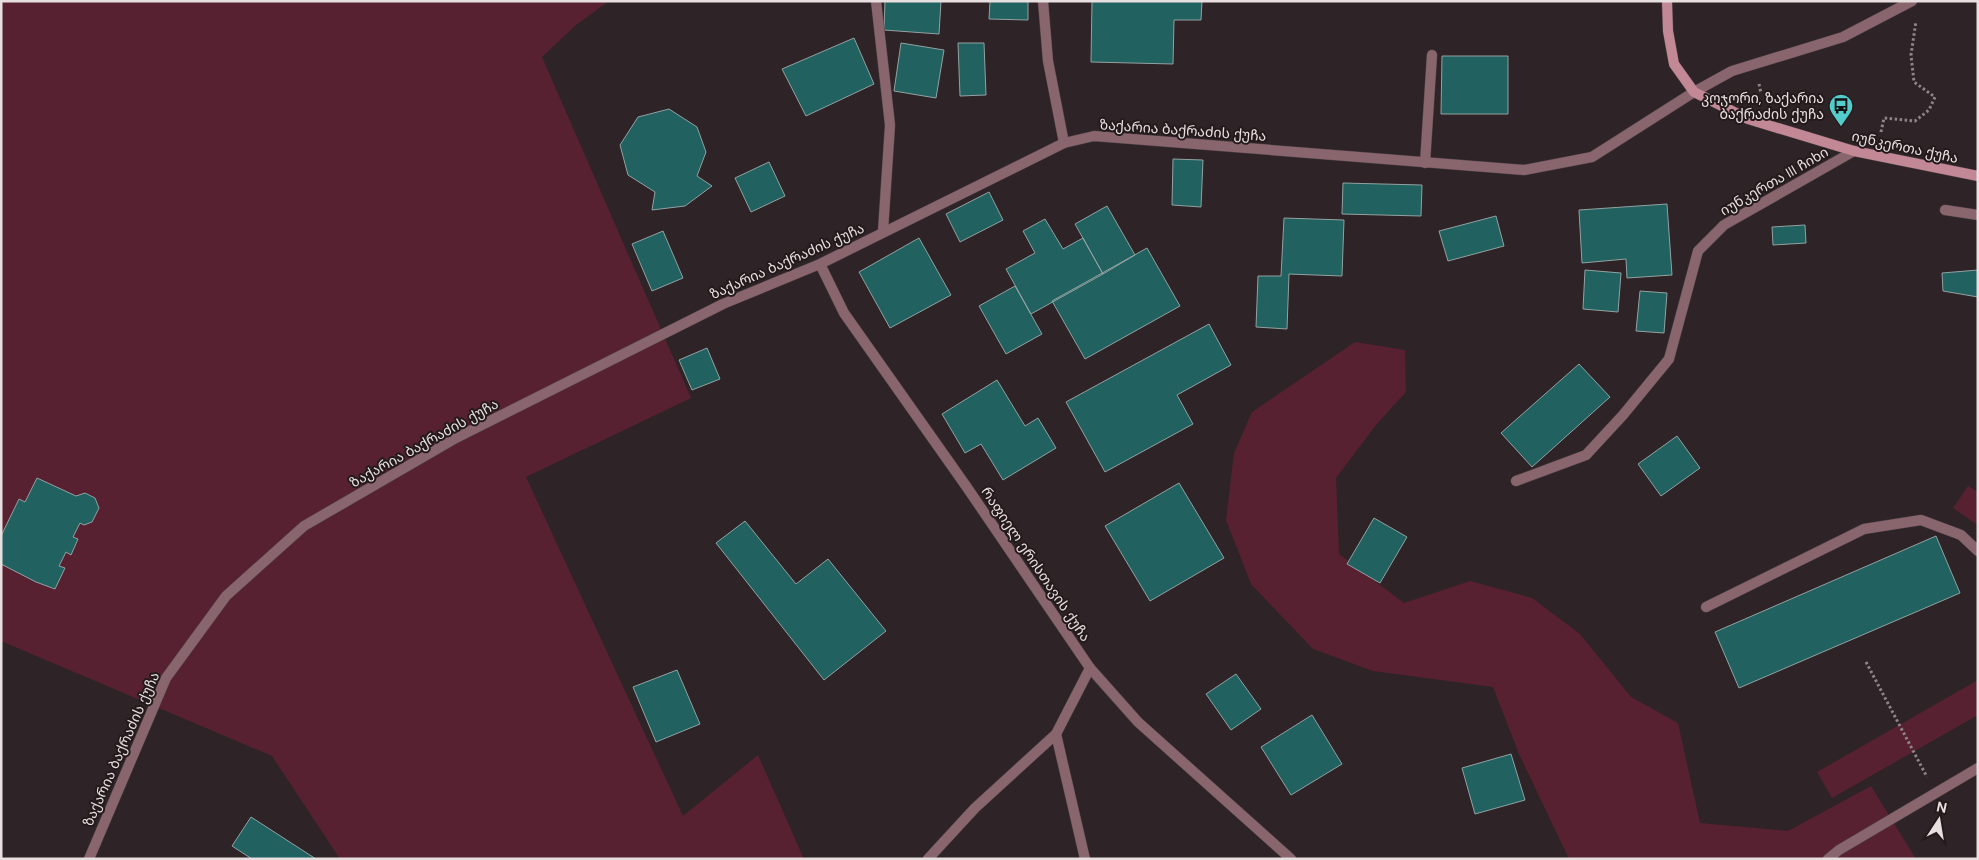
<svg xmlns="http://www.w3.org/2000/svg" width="1979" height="860" viewBox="0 0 1979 860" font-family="'DM Sans','Noto Sans Georgian',sans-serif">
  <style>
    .green { fill: #582132 }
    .building { fill: #216160; stroke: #92a2a2 }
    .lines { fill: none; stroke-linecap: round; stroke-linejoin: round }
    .lane-casing { stroke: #4c4144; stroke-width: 11 }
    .street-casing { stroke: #4c4144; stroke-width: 11 }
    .secondary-casing { stroke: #4c4144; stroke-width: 11 }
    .path { stroke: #8e8587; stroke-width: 3; stroke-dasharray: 2.5 2.5; stroke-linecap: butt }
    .lane { stroke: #89656e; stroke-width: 10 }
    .street { stroke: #89656e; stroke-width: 10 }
    .secondary { stroke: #c28896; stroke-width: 10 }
    .labels { text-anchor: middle; stroke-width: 4; stroke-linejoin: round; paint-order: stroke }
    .poi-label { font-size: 14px; fill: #e7dfe0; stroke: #241a1c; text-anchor: end }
    .street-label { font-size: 14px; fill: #e7dfe0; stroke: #241a1c }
  </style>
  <rect width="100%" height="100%" fill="#2e2326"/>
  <!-- green -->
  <path class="green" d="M 1,1 L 609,1 L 576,25 L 542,57 L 691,398 L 526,477 L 683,816 L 758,755 L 804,859 L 340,859 L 272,756 L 1,641 Z
    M 1355,342 L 1405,350 L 1406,392 L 1376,425 L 1336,478 L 1339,554 L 1404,603 L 1470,581 L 1532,598 L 1580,634 L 1631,697 L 1678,723 L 1700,823 L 1788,831 L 1871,786 L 1916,859 L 1569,859 L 1519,754 L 1493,687 L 1373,671 L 1313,649 L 1251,584 L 1226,520 L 1234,453 L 1252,412 Z
    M 1968,486 L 1978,492 L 1978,521 L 1976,524 L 1953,508 Z
    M 1978,680 L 1978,715 L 1832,798 L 1817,772 Z"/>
  <!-- building -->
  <path class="building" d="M 885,1 L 941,1 L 939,34 L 884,30 Z
    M 990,1 L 1028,1 L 1028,20 L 989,19 Z
    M 1092,1 L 1202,1 L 1201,20 L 1174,20 L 1173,64 L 1091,62 Z
    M 854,38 L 874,84 L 806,116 L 782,69 Z
    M 901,43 L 944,50 L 936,98 L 894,91 Z
    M 958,43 L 984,43 L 986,95 L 960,96 Z
    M 1442,56 L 1508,56 L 1508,114 L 1441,114 Z
    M 669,109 L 697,127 L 706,152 L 697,176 L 712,186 L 685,206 L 652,210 L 655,192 L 628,175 L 620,145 L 638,117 Z
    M 1173,159 L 1203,160 L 1201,207 L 1172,205 Z
    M 769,162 L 785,196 L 751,212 L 735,178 Z
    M 1343,183 L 1422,185 L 1421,216 L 1342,214 Z
    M 989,192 L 1003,220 L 960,242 L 946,214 Z
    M 1667,204 L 1672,275 L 1627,278 L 1626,259 L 1582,263 L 1579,210 Z
    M 1107,206 L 1135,255 L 1103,274 L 1075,224 Z
    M 1496,216 L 1504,246 L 1448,261 L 1439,231 Z
    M 1284,218 L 1344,220 L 1342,276 L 1289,274 L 1287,329 L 1256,327 L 1258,276 L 1281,276 Z
    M 1045,219 L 1063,249 L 1083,238 L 1103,274 L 1031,314 L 1006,269 L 1035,253 L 1023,231 Z
    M 1805,225 L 1806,243 L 1773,245 L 1772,227 Z
    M 663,231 L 683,278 L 652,291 L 632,244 Z
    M 919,238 L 951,295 L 890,328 L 859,272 Z
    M 1147,248 L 1180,306 L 1085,359 L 1052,301 Z
    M 1585,270 L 1621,273 L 1618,312 L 1583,309 Z
    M 1978,270 L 1978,297 L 1943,291 L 1942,273 Z
    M 1015,286 L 1042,334 L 1006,354 L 979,306 Z
    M 1640,291 L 1667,293 L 1664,333 L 1636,331 Z
    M 1209,324 L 1231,365 L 1177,395 L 1193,424 L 1105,472 L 1066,402 Z
    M 707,348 L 720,379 L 692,390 L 679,360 Z
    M 1579,364 L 1610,397 L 1532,467 L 1501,433 Z
    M 997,380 L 1025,426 L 1038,418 L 1056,448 L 1003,480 L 981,444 L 965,453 L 942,414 Z
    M 1677,436 L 1700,468 L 1661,496 L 1638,464 Z
    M 37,478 L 76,496 L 85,493 L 95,498 L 99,508 L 92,522 L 84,525 L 80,523 L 73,537 L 78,539 L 71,555 L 66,552 L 59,566 L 65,568 L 55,589 L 36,582 L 1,564 L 1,536 L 19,499 L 25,502 Z
    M 1179,483 L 1224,558 L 1150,601 L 1105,526 Z
    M 1374,518 L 1407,537 L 1380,583 L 1347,564 Z
    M 745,521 L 796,584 L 828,559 L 886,631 L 824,680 L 716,543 Z
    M 1936,536 L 1960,593 L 1739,688 L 1715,632 Z
    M 677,670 L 700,724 L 656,742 L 633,687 Z
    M 1236,674 L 1261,709 L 1231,730 L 1206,694 Z
    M 1312,715 L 1342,764 L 1291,795 L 1261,747 Z
    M 1511,754 L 1525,800 L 1475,814 L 1462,768 Z
    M 251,817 L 316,859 L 252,859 L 232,846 Z"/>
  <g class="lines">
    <defs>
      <path id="lane" d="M 876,1 L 890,125 L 883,231
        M 1043,1 L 1048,61 L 1064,143
        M 1425,163 L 1432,55
        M 1945,210 L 1978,215
        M 1516,481 L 1586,455 L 1623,415 L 1669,359 L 1698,251 L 1724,225 L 1854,151
        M 1706,607 L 1864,529 L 1921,520 L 1961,535 L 1978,551
        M 1090,668 L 1138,722 L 1291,859
        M 1056,734 L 1085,859"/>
      <path id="street" d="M 820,264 L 844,313 L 966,486 L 1090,668 L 1056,734 L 975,808 L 928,859
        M 89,859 L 166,678 L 226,596 L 304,526 L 456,438 L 723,304 L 820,264 L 1064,143 L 1094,136 L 1524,170 L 1592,157 L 1694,92 L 1732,71 L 1843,37 L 1912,1
        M 1828,859 L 1839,850 L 1978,768"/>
      <path id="secondary" d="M 1667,1 L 1668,31 L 1674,64 L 1694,92 L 1748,119 L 1854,151 L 1978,176"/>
    </defs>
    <!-- lane casing -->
    <use href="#lane" class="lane-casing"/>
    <!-- street casing -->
    <use href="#street" class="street-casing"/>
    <!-- secondary casing -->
    <use href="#secondary" class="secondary-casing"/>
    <!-- path -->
    <path class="path" d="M 1759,84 L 1761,93
      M 1881,132 L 1884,118 L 1915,121 L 1929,110 L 1935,97 L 1914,82 L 1911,55 L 1916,21
      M 1866,662 L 1927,777"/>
    <!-- lane -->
    <use href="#lane" class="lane"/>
    <!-- street -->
    <use href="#street" class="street"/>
    <!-- secondary -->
    <use href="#secondary" class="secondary"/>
  </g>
  <!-- icons -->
  <defs>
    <symbol id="bus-pin" viewBox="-11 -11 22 30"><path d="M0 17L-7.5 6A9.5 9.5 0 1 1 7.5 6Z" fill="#53cdcb" stroke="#241a1c"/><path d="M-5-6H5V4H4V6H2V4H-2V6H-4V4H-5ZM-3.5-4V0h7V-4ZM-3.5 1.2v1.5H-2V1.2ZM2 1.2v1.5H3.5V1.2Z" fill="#111"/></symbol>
  </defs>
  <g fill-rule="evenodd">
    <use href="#bus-pin" x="1827" y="92" width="28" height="38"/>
  </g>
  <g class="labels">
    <!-- poi labels -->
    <g class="poi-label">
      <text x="1824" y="103">კოჯორი, ზაქარია<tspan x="1824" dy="16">ბაქრაძის ქუჩა</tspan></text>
    </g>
    <!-- street labels -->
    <g class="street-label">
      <text transform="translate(1183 130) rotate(4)" y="5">ზაქარია ბაქრაძის ქუჩა</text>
      <text transform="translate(1905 147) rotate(12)" y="5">იუნკერთა ქუჩა</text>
      <text transform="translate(1774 181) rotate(-30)" y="5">იუნკერთა III ჩიხი</text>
      <text transform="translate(787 261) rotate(-24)" y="5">ზაქარია ბაქრაძის ქუჩა</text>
      <text transform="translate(424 443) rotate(-29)" y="5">ზაქარია ბაქრაძის ქუჩა</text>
      <text transform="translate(1036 564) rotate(56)" y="5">რაფიელ ერისთავის ქუჩა</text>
      <text transform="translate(121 749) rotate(-66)" y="5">ზაქარია ბაქრაძის ქუჩა</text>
    </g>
  </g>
  <!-- border -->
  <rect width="1979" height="860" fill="none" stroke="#e7dfe0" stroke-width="5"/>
  <!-- north arrow -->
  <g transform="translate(1939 820) rotate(12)" stroke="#241a1c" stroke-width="4" paint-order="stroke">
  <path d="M0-4L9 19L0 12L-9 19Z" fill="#e7dfe0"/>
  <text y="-8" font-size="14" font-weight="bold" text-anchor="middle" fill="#e7dfe0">N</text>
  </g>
</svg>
